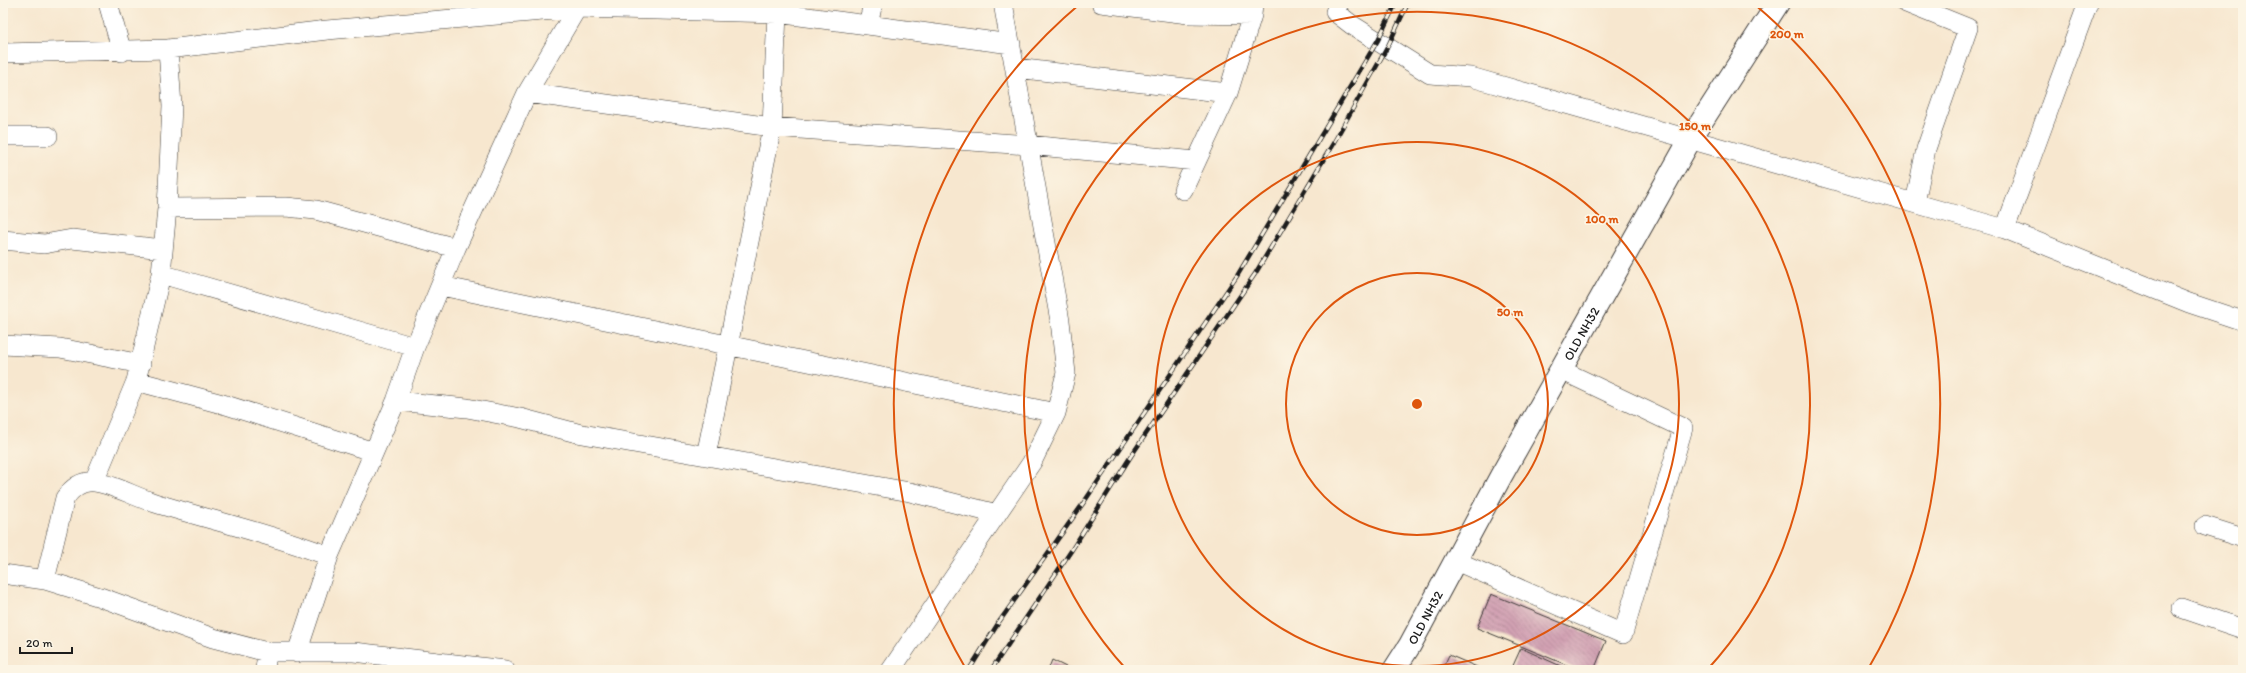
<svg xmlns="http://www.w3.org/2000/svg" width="2246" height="673" viewBox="0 0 2246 673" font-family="Itim,sans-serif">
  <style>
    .building { fill: url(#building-back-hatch) }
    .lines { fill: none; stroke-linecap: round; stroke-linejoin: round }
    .minor-casing { stroke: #3d3a37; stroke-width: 20 }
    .major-casing { stroke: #3d3a37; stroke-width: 24 }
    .minor { stroke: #fff; stroke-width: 19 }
    .major { stroke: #fff; stroke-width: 22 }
    .rail-casing { stroke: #1c1c1c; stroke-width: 4.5 }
    .rail { stroke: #fcf5e5; stroke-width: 3; stroke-dasharray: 9; stroke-linecap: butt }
    .ring { fill: none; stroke: #de560d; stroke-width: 2 }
    .labels { text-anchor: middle; stroke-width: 3.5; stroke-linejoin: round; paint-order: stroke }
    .street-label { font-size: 13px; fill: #1c1c1c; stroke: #fcf5e5 }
    .centre { fill: #de560d; stroke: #fcf5e5; stroke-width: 2 }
    .ring-label { font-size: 12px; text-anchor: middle; font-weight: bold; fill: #de560d; stroke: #fcf5e5; stroke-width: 3.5; stroke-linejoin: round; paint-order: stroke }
  </style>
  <defs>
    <pattern id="building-back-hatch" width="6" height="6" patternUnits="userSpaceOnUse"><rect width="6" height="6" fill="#d2a1b3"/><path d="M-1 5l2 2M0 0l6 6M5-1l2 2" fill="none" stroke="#aa8291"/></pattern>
  </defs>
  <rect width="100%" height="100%" fill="#fcf5e5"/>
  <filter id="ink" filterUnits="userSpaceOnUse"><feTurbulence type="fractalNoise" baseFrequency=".025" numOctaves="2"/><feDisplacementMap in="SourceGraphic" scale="8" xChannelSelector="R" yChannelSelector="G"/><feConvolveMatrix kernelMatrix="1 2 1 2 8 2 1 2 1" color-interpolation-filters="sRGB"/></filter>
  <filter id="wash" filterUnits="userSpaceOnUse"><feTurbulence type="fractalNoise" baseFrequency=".012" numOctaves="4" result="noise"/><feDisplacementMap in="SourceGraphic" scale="16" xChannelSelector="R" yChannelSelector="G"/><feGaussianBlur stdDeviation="0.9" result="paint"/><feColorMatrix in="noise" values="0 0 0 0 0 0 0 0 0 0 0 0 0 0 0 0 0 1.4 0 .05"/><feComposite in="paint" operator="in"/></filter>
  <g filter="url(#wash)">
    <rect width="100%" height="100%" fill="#f7e7cf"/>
    <g id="blocks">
      <!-- building -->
      <path class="building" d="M 1491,594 L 1606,641 L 1594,670 L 1579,670 L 1477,628 Z
        M 1521,648 L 1565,668 L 1564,670 L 1511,670 Z
        M 1449,655 L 1484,670 L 1442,670 Z
        M 1052,660 L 1072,670 L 1048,670 Z"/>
    </g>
  </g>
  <g filter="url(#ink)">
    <use href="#blocks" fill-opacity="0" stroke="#3d3a37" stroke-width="1"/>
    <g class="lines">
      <defs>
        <path id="minor" d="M 108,3 L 122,52
          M 1101,3 L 1188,14 L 1252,15 L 1253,4
          M 1339,3 L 1335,12 L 1352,25 L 1430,74 L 1471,77 L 2005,229 L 2189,303 L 2243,321
          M 1906,3 L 1968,28 L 1926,149 L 1915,203
          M 868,25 L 873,3
          M 3,53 L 168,49 L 327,30 L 577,8 L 581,3
          M 1016,68 L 1228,93
          M 527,93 L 772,127 L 1028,145 L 1196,161
          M 3,136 L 48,136
          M 1183,190 L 1228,93 L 1252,15
          M 167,208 L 286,207 L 316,210 L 456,248
          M 2005,229 L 2088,3
          M 3,240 L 44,244 L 72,239 L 163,249
          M 161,274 L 415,347
          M 441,286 L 1056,413
          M 3,345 L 60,348 L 141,364
          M 136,381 L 226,405 L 374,452
          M 396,401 L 467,408 L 520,418 L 577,433 L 910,492 L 997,514
          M 706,456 L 772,127 L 777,13 L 779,3
          M 94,482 L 136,381 L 161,274 L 167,208 L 172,106 L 168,49
          M 2205,526 L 2243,538
          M 1456,561 L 1623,634 L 1683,428 L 1561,370
          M 3,574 L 45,580 L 100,597 L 213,638 L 267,652 L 354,652 L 505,670
          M 45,580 L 65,498 C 72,488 81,480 95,482 C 115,485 135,497 155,503 C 213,521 272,534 329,556
          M 2181,608 L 2243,629
          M 297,653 L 329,556 L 396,401 L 415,347 L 456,248 L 527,93 L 577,8 L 777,13 L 1011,44
          M 265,670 L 267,652
          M 891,670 L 1032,462 L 1056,413 L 1066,373 L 1060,321 L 1003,3"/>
        <g id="major">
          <path id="s1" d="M 1394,670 L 1410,645 L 1501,476 L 1691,138 L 1778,3"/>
        </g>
      </defs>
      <!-- minor casing -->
      <use href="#minor" class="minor-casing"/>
      <!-- major casing -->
      <use href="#major" class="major-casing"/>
      <!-- minor -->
      <use href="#minor" class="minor"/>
      <!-- major -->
      <use href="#major" class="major"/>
      <defs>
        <path id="rail" d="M 969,670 L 999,622 L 1082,505 L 1237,276 L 1378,40 L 1396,3
          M 991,670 L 1071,551 L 1131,456 L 1255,274 L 1334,142 L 1388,46 L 1408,3"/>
      </defs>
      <!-- rail casing -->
      <use href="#rail" class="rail-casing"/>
      <!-- rail -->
      <use href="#rail" class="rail"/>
    </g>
  </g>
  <!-- distance rings -->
  <g class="ring">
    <circle cx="1417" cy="404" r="131"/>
    <circle cx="1417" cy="404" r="262"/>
    <path d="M1127 670A393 393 0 1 1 1707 670"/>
    <path d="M966 669A523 523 0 0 1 1081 3M1753 3A523 523 0 0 1 1868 669"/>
  </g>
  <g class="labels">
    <!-- street labels -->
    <g class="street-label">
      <text dy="5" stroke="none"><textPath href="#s1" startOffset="385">OLD NH32</textPath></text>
      <text dy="5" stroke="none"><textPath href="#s1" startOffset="61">OLD NH32</textPath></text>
    </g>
  </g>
  <circle cx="1417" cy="404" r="6" class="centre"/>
  <g class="ring-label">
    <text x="1787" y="38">200 m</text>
    <text x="1695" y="130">150 m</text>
    <text x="1602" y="223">100 m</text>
    <text x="1510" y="316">50 m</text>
  </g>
  <!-- margin -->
  <rect width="2246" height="673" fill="none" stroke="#fcf5e5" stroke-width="16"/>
  <!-- scale -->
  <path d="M20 647v6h52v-6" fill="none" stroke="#1c1c1c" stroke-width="2"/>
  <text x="26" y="647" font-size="12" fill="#1c1c1c" stroke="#fcf5e5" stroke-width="3" paint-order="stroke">20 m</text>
</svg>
